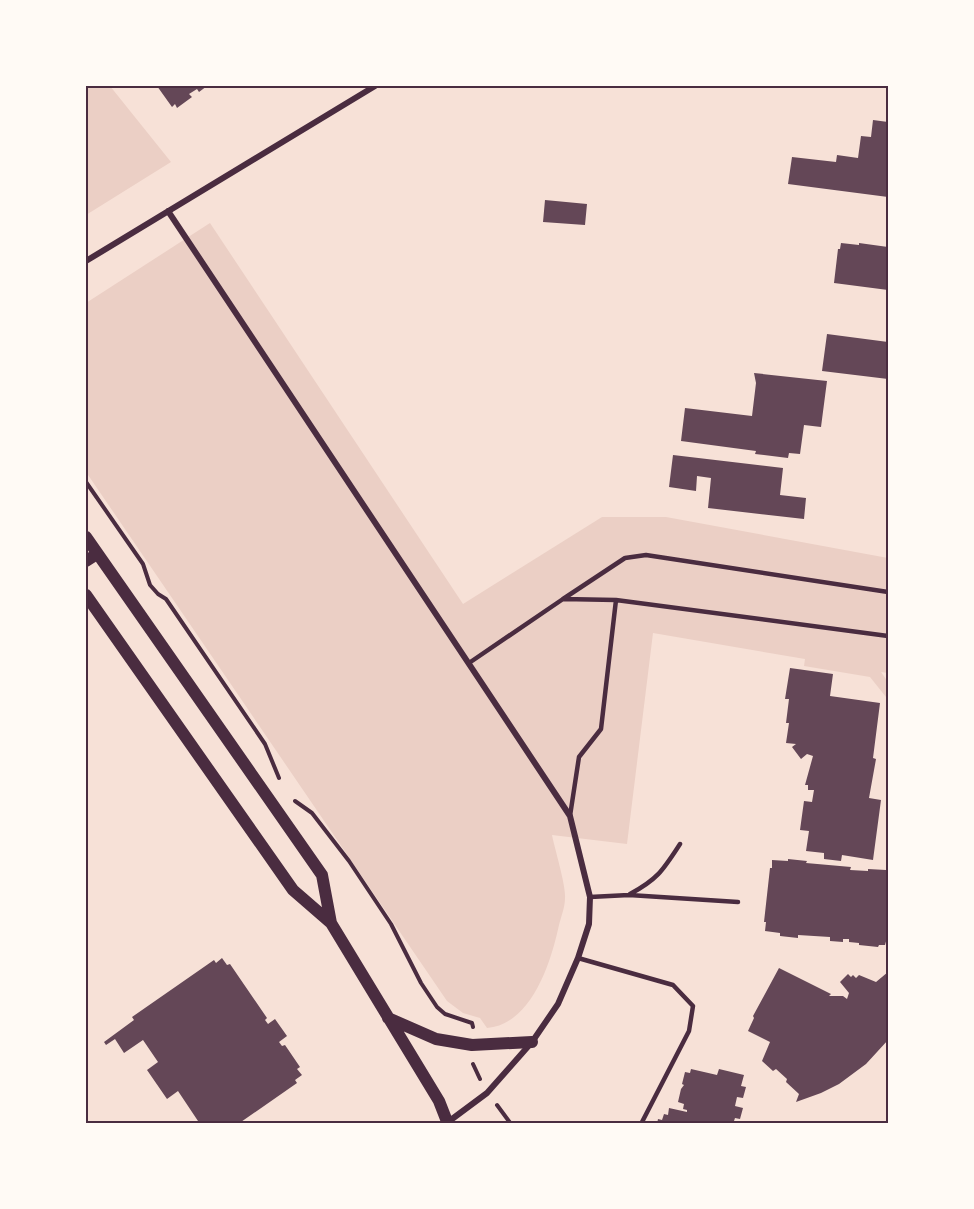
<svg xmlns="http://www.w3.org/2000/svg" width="974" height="1209" viewBox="0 0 974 1209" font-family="'Space Grotesk',sans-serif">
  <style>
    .green { fill: #ebcfc5 }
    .building { fill: #644757 }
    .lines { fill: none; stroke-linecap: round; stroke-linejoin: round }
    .path { stroke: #4a2c40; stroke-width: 4 }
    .service { stroke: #4a2c40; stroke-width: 4.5 }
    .minor { stroke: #4a2c40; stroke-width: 6 }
    .secondary { stroke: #4a2c40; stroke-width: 12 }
    .neatline { fill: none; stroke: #4a2c40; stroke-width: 2 }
  </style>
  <rect width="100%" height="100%" fill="#f7e1d7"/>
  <!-- green -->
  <path class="green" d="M 86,86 L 110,86 L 171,162 L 86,215 Z
    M 210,223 L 463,604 L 602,517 L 666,517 L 888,558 L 888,673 L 881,672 L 888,682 L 888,765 L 886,697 L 870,677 L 804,666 L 805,659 L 653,633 L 627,844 L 552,835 C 555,850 566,885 565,898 C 565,907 561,917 559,925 C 551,962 532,1024 487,1028 L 480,1018 L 463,1013 L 447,1001 L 86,472 L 86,303 Z"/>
  <!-- building -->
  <path class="building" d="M 157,86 L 207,86 L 199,92 L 197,89 L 189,94 L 192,97 L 177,108 L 175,104 L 172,107 Z
    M 873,120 L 888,122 L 888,197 L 788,184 L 792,157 L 836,162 L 837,155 L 858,158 L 861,136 L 871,137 Z
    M 545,200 L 587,204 L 585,225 L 543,222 Z
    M 841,243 L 859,245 L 859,243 L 888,247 L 888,290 L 834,283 L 838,249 L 840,249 Z
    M 827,334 L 888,342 L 888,379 L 822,371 Z
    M 754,373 L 827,381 L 821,427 L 804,425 L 800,454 L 789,453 L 788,458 L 755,454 L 756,451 L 681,441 L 685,408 L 752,416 L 756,383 Z
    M 673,455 L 783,468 L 780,495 L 806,498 L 804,519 L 708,508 L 711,478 L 697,476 L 696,491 L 669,487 Z
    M 790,668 L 833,674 L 830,696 L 880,703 L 873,758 L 876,759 L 869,798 L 881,800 L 873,860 L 842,855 L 841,861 L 824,859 L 824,853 L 806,851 L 809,831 L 800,830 L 804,801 L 812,802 L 814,790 L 808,790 L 808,785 L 805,785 L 813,756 L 807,754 L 801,759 L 792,747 L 796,744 L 786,743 L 789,723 L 786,723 L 789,699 L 785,699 Z
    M 788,859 L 807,861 L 806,863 L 851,867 L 850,870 L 868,871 L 868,869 L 886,870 L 886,873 L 888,873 L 888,934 L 885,945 L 879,945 L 878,947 L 859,945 L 859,943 L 849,942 L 849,939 L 843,939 L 843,942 L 830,941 L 830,937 L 798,935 L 798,938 L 780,936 L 780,933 L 765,931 L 766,922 L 764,922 L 770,868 L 772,868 L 772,860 L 788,861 Z
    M 222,958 L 227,965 L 230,964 L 267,1018 L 265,1020 L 268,1024 L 275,1019 L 287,1036 L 279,1042 L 282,1046 L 285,1045 L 300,1067 L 297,1069 L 302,1075 L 295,1080 L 297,1083 L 238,1124 L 200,1124 L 178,1091 L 167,1099 L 147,1070 L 158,1062 L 143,1040 L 124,1053 L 115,1039 L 106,1045 L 104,1042 L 134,1020 L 132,1017 L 214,960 L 216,963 Z
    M 779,968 L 831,994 L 829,996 L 843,996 L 847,999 L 849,993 L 840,982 L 848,974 L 851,977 L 853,975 L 856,978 L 859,975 L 876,982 L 888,972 L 888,1040 L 866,1064 L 839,1084 L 821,1093 L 796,1102 L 799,1094 L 786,1082 L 787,1079 L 776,1069 L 773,1071 L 762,1061 L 770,1042 L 748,1031 L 754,1018 L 753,1016 Z
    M 691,1069 L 717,1075 L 719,1069 L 744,1075 L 741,1086 L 746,1087 L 743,1098 L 737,1097 L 735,1106 L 743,1108 L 740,1119 L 735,1118 L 733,1124 L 657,1124 L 658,1119 L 662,1120 L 664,1114 L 668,1115 L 669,1108 L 687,1112 L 687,1110 L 683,1109 L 684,1104 L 678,1102 L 681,1089 L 684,1085 L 682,1084 L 685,1072 L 690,1073 Z"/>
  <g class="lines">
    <!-- path -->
    <path class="path" d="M 86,482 L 143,564 L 150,585 L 158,594 L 166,599 L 265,744 L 279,778
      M 295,801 L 312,813 L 349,861 L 391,924 L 421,983 L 437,1007 L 445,1014 L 472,1023 L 473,1027
      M 473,1064 L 480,1079
      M 497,1105 L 511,1124"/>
    <!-- service -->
    <path class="service" d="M 563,599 L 625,558 L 646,555 L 888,592
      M 469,663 L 563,599 L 616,600 L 888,636
      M 570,816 L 579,757 L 601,729 L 616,600
      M 630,894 C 658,879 663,870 680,844
      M 590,897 L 629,895 L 738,902
      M 578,958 L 673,985 L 693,1006 L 689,1031 L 641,1124"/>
    <!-- minor -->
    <path class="minor" d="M 168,211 L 570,816 L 590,897 L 589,924 L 578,958 L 558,1004 L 532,1042 L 487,1093 L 448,1122
      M 86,261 L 375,86"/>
    <!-- secondary -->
    <path class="secondary" d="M 86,537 L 322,875 L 331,923
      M 86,561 L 97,554
      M 86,595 L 293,890 L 331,923 L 439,1101 L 448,1124
      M 388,1018 L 436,1039 L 472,1045 L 532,1042"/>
  </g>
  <!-- border -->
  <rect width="974" height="1209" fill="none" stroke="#fffaf5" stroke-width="174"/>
  <rect x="87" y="87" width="800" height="1035" class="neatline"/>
</svg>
